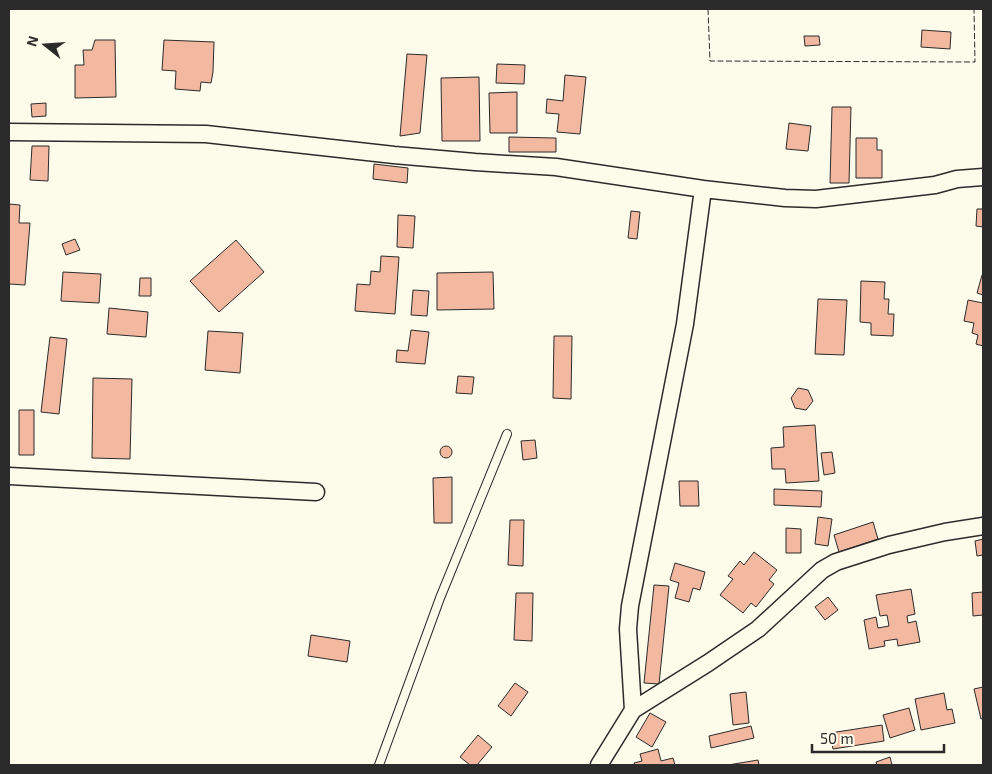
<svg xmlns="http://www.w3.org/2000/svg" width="992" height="774" viewBox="0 0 992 774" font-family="'Exo 2',sans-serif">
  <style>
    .building { fill: #f2b8a0; stroke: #2b2b2b }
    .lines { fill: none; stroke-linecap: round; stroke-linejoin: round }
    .lane-casing { stroke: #2b2b2b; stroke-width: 10 }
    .street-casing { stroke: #2b2b2b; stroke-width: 19 }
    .lane { stroke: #fdfbea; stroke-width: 8 }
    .street { stroke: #fdfbea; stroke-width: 16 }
    .fence { stroke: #2b2b2b; stroke-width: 1; stroke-dasharray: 6 2.5; stroke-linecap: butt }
  </style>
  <rect width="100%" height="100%" fill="#fdfbea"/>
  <!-- building -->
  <path class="building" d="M 922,30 L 951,32 L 950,49 L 921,47 Z
    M 804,36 L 819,36 L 820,45 L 805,46 Z
    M 95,40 L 115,40 L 116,97 L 75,98 L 75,65 L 84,65 L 83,50 L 92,50 Z
    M 164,40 L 214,42 L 213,72 L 211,83 L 201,82 L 200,91 L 175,89 L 176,71 L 162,70 Z
    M 407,54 L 427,55 L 420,133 L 400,136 Z
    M 497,64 L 525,65 L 524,84 L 496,83 Z
    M 565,75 L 586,77 L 580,134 L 557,132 L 559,114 L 546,113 L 547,99 L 563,101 Z
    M 479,77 L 480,141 L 442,141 L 441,78 Z
    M 517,92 L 517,133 L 490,133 L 489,93 Z
    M 46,103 L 46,116 L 32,117 L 31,104 Z
    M 832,107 L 851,107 L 849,183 L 830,183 Z
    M 789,123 L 811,126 L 808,151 L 786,149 Z
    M 509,137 L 556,138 L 556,152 L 509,152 Z
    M 856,138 L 877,138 L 877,150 L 882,150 L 882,178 L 856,178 Z
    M 32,146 L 49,146 L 48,181 L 30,180 Z
    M 374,164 L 408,168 L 407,183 L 373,179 Z
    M 9,204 L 20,205 L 19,223 L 30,223 L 25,285 L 9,284 Z
    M 977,209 L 983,209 L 983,227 L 976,226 Z
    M 631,211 L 640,212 L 637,239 L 628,238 Z
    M 398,215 L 415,216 L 413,248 L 397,247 Z
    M 75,239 L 80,250 L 66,255 L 62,244 Z
    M 236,240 L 264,272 L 219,312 L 190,281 Z
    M 381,256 L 399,257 L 395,314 L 355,311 L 357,284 L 370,285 L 371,271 L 380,272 Z
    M 63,272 L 101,274 L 99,303 L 61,301 Z
    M 493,272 L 494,309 L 437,310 L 437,273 Z
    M 982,275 L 983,275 L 983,295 L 977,293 Z
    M 140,278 L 151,278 L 151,296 L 139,296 Z
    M 861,281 L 885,282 L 884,299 L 889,299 L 888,314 L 894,314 L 893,336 L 871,335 L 871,323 L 860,322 Z
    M 413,290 L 429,291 L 427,316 L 411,315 Z
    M 818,299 L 847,300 L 844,355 L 815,354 Z
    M 968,300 L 983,303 L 983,346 L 976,344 L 978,335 L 972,333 L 974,323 L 964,321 Z
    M 109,308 L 148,312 L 146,337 L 107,334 Z
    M 411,330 L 429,332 L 425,364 L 396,362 L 397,350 L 408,351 Z
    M 208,331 L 243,333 L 240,373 L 205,370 Z
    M 554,336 L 572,336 L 571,399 L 553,398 Z
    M 50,337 L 67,339 L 59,414 L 41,412 Z
    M 458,376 L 474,377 L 472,394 L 456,393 Z
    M 93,378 L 132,379 L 130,459 L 92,458 Z
    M 798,388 L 808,390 L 813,401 L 806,410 L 795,408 L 791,398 Z
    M 19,410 L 34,410 L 34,455 L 19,455 Z
    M 815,425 L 819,481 L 786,483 L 785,469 L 772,469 L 771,448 L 784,447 L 783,427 Z
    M 535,440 L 537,458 L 523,460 L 521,441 Z
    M440 452a6 6 0 1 1 12 0a6 6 0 1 1-12 0Z
    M 832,452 L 835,473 L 824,475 L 821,453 Z
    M 452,477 L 452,523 L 434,523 L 433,478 Z
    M 679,481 L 698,481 L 699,506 L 680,506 Z
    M 774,489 L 822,491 L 821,507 L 774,505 Z
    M 818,517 L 832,519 L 828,546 L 815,544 Z
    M 510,520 L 524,520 L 523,566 L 508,565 Z
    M 873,522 L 878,539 L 839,552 L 834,535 Z
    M 786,528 L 801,529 L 801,553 L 786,553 Z
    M 983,539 L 983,555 L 977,556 L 975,541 Z
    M 754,552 L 777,570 L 769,580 L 774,584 L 756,607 L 751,603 L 743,613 L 720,595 L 733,579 L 728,576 L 740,561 L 744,565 Z
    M 675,563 L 705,572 L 700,590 L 693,588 L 689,602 L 675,598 L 679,583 L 670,580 Z
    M 654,585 L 669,586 L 659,684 L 644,683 Z
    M 911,589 L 915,614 L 907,616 L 908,623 L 916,621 L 920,642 L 898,646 L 897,639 L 884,641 L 885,646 L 869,649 L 864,620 L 876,617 L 878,628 L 889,626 L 887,615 L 880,616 L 876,595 Z
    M 983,592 L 983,615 L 973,616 L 972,593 Z
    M 516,593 L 533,593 L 532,641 L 514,640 Z
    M 828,597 L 838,610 L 825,620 L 815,607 Z
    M 311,635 L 350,641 L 347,662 L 308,656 Z
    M 515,683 L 528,692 L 511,716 L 498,706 Z
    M 983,687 L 983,718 L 981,719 L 974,689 Z
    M 746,692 L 749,723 L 733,725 L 730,694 Z
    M 944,693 L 947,710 L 952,709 L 955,723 L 921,730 L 915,699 Z
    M 909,708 L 915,730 L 890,738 L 883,715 Z
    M 650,713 L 666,722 L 652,747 L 636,737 Z
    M 882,725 L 884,741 L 833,749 L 830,733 Z
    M 751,726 L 754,738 L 711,748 L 709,736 Z
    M 478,735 L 492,747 L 477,765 L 470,765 L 460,757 Z
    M 658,749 L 661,761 L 673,758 L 675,765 L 635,765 L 634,763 L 642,761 L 640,754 Z
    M 890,757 L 892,765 L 877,765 L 876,762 Z
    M 758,760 L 759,765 L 728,765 Z"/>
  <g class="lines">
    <defs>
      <path id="lane" d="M 379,765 L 440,598 L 507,434"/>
      <path id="street" d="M 9,132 L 206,134 L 394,155 L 475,162 L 556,167 L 703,189 L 685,324 L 630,606 L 628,629 L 633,710 L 599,765
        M 703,189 L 785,198 L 816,199 L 935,185 L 957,179 L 983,177
        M 9,476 L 316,492
        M 633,710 L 708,663 L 758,629 L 822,570 L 836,562 L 889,545 L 945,532 L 983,526"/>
    </defs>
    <!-- lane casing -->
    <use href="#lane" class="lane-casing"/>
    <!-- street casing -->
    <use href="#street" class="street-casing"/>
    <!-- lane -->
    <use href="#lane" class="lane"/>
    <!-- street -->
    <use href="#street" class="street"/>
    <!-- fence -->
    <path class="fence" d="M 708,9 L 710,61 L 975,62 L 974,9"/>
  </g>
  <!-- border -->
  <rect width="992" height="774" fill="none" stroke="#2b2b2b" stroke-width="20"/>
  <!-- north arrow -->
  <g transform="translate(45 45) rotate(287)" stroke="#fdfbea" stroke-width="4" paint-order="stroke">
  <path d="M0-4L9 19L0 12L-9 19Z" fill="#2b2b2b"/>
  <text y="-8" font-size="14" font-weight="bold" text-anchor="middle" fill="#2b2b2b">N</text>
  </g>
  <!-- scale -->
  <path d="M812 744v8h132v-8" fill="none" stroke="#2b2b2b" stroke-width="2.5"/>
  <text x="820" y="744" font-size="15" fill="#2b2b2b" stroke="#fdfbea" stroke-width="4" paint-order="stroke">50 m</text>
</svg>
